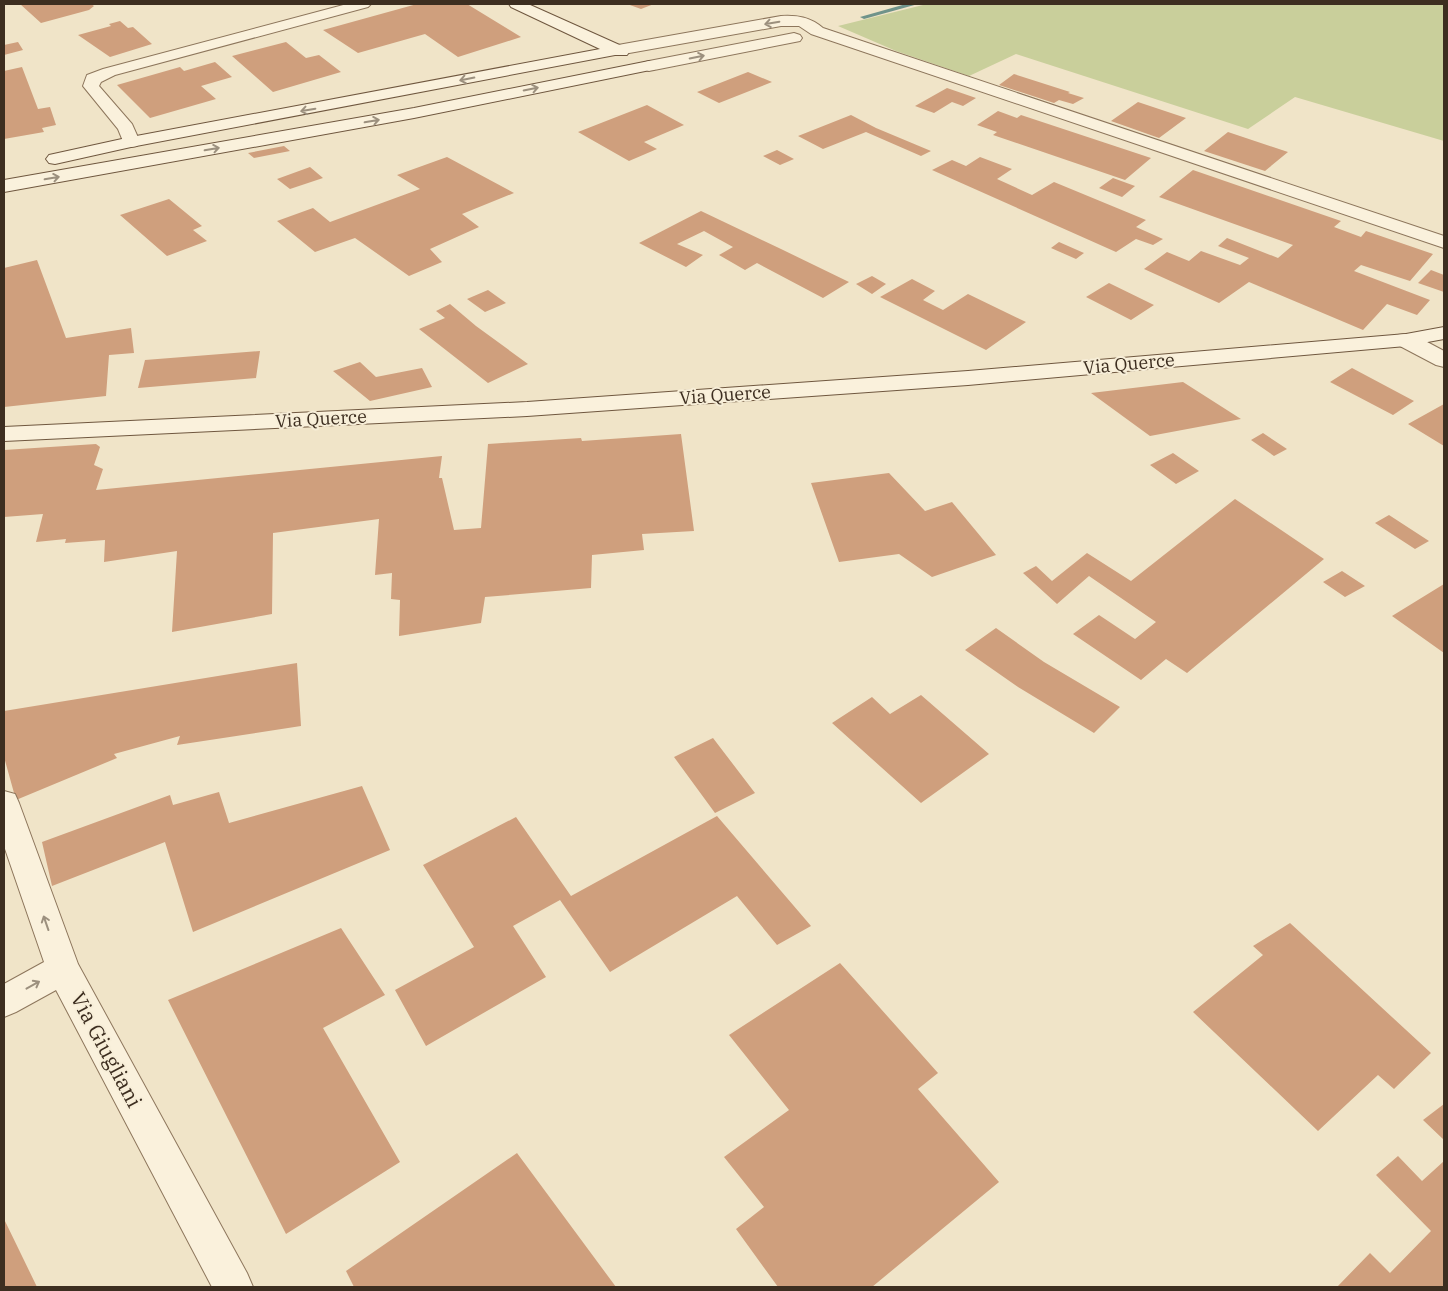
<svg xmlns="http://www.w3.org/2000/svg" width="1448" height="1291" viewBox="0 0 1448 1291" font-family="'IBM Plex Serif',serif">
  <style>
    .green { fill: #c9cf9b }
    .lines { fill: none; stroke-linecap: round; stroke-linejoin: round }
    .stream { fill: #6f938a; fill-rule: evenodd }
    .building { fill: #cf9f7d }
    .street-casing { stroke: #8d765c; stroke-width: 2 }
    .secondary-casing { stroke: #6f573f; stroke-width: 2 }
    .street { fill: #faf1dc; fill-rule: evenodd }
    .secondary { fill: #faf1dc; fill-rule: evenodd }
    .oneway { stroke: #9c907e }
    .labels { text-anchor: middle; stroke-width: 4; stroke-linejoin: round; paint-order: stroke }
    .street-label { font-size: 18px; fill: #3d2e20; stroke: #f7eed8 }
    .near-street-label { font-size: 21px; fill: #3d2e20; stroke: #f7eed8 }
  </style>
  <rect width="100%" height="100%" fill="#f0e4c8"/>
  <!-- green -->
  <path class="green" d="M 927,4 L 1444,4 L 1444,141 L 1295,97 L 1248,129 L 1016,54 L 969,76 L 896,51 L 838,26 Z"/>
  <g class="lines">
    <!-- stream -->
    <path class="stream" d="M 906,4 L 918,4 L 864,19 L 860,17 Z"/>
  </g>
  <!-- building -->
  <path class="building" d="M 20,4 L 91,4 L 94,6 L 89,10 L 41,23 Z
    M 417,4 L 467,4 L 521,37 L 458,57 L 425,34 L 358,53 L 323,30 Z
    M 627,4 L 654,4 L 641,9 Z
    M 120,21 L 128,28 L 133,27 L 152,44 L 110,57 L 78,35 L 111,26 L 109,24 Z
    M 18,42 L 23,50 L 4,55 L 4,45 Z
    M 286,42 L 306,58 L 319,55 L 341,72 L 273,92 L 232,56 Z
    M 215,62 L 232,77 L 201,86 L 216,99 L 150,118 L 117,85 L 180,67 L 184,71 Z
    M 22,67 L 38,109 L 50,107 L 56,125 L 42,128 L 44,132 L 4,139 L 4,71 Z
    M 748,72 L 772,82 L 719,103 L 697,92 Z
    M 1014,74 L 1070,92 L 1068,93 L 1084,98 L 1073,104 L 1059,100 L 1054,103 L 999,85 Z
    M 947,88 L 976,98 L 963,106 L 952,102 L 934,113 L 915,106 Z
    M 1138,102 L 1186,118 L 1159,138 L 1111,121 Z
    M 647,105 L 684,125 L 644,142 L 657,149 L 629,161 L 578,132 Z
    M 998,111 L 1017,118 L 1021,115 L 1151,158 L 1125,180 L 993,135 L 997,132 L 977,125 Z
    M 851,115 L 876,128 L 931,151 L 921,156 L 866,132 L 823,149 L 798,136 Z
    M 1228,132 L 1288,152 L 1265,171 L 1204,151 Z
    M 284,146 L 290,151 L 254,158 L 248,153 Z
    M 777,150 L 794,159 L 780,165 L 763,156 Z
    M 447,157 L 514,193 L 462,214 L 479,227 L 430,249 L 442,262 L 409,276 L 355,238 L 315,252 L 277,221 L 313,208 L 330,222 L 420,189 L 397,175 Z
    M 980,157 L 1012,169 L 997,179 L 1032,195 L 1054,182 L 1146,220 L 1136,227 L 1163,239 L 1153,245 L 1136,239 L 1116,252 L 932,170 L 952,160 L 966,166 Z
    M 310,167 L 323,178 L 290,189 L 277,179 Z
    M 1193,170 L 1341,221 L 1334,227 L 1361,237 L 1366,231 L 1433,254 L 1410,281 L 1361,265 L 1354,271 L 1430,300 L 1417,315 L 1387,304 L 1363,330 L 1249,282 L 1219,303 L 1144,269 L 1167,252 L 1189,261 L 1201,251 L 1240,265 L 1249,258 L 1218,246 L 1227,238 L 1278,258 L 1293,245 L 1159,197 Z
    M 1113,178 L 1135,186 L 1122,197 L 1099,188 Z
    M 169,199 L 202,226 L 193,230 L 207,241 L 167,256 L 120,215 Z
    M 701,211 L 781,249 L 849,282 L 823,298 L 757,263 L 745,270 L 719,255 L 733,247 L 704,231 L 677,244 L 703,255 L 686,267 L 639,243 Z
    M 1059,242 L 1084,253 L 1076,259 L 1051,248 Z
    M 37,260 L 66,338 L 131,328 L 134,353 L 109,355 L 106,396 L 4,407 L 4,268 Z
    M 1431,270 L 1444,275 L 1444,292 L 1418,283 Z
    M 872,276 L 886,284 L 872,294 L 856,284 Z
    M 912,279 L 935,291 L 923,300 L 943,310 L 968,294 L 1026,322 L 986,350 L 880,297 Z
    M 1109,283 L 1154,305 L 1131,320 L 1086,297 Z
    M 488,290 L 506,303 L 485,312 L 467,299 Z
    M 450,304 L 476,326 L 528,364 L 488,383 L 419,329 L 445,318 L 436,311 Z
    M 260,351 L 256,378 L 138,388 L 145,360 Z
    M 360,362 L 376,377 L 422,368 L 432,387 L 370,401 L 333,371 Z
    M 1352,368 L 1414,401 L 1393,415 L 1330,382 Z
    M 1183,382 L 1241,419 L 1150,436 L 1091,393 Z
    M 1444,404 L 1444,446 L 1408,424 Z
    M 1263,433 L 1287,449 L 1274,456 L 1251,440 Z
    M 681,434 L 694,531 L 642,534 L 644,550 L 592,555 L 591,588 L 485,597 L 481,623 L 399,636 L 400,600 L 391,599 L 392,573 L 375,575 L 379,519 L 273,533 L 272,614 L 172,632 L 177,551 L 104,562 L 105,540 L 65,543 L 66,539 L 36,542 L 43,514 L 4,517 L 4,450 L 96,444 L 100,447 L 94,465 L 103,469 L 96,490 L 442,456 L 439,478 L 442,478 L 454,530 L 481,528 L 488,444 L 581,438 L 582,441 Z
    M 1173,453 L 1199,471 L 1176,484 L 1150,465 Z
    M 889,473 L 925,511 L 952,502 L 996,555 L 932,577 L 899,554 L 839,562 L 811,483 Z
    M 1235,499 L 1324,559 L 1187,673 L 1166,659 L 1141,680 L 1073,634 L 1099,615 L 1135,639 L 1156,622 L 1089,576 L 1057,604 L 1023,573 L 1036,566 L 1052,581 L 1087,553 L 1131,581 Z
    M 1389,515 L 1429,541 L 1415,549 L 1375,523 Z
    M 1342,571 L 1365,586 L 1345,597 L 1323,582 Z
    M 1444,584 L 1444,653 L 1392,616 Z
    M 996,628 L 1044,662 L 1120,707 L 1094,733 L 1018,687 L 965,650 Z
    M 297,663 L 301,726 L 177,745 L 180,736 L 114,754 L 117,758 L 16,800 L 4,757 L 4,711 Z
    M 921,695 L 989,754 L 921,803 L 832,723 L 872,697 L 890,714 Z
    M 713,738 L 755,793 L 715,813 L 674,757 Z
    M 362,786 L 390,850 L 193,932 L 165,842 L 52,886 L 42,842 L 170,795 L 173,805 L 219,792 L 229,823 Z
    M 717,816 L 811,926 L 777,945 L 737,896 L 610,972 L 560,900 L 513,926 L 546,977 L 426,1046 L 395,990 L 474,947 L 423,865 L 516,817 L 571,896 Z
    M 1290,923 L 1431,1053 L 1394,1089 L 1378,1075 L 1318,1131 L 1193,1012 L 1263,955 L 1253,946 Z
    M 341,928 L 385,995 L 323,1028 L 400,1162 L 286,1234 L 168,1000 Z
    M 840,963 L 938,1073 L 918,1089 L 999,1182 L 872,1287 L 778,1287 L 736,1229 L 764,1207 L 724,1157 L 789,1110 L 729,1035 Z
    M 1444,1104 L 1444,1140 L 1423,1120 Z
    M 517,1153 L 616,1287 L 354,1287 L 346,1271 Z
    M 1398,1156 L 1422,1181 L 1444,1161 L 1444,1287 L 1337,1287 L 1370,1253 L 1390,1273 L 1431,1231 L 1376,1175 Z
    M 4,1219 L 37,1287 L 4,1287 Z"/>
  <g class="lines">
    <defs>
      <path id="street" d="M 347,4 L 371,4 L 368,7 L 115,75 L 101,82 L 99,86 L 132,124 L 140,142 L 137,146 L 131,147 L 125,146 L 118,129 L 83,86 L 87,75 L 103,69 Z
        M 781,16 C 797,15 810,17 823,28 L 1444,236 L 1444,248 L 811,34 L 799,26 L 781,26 L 618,55 L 612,53 L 610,50 L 612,47 L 618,45 Z
        M 794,33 L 800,35 L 802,38 L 800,41 L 649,71 L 643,69 L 641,66 L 643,63 L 649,61 Z
        M 1406,334 L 1414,335 L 1444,351 L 1444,367 L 1436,365 L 1398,345 L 1395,340 L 1398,335 Z
        M 4,791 L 15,794 L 19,803 L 78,964 L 247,1273 L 253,1287 L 212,1287 L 56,990 L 16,1012 L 4,1017 L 4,984 L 44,962 L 4,846 Z"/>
      <path id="secondary" d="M 509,4 L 528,4 L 624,47 L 629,52 L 627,55 L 615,55 L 131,147 L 55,164 L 49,163 L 46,159 L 49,155 L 131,137 L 600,49 L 511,7 Z
        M 649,61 L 655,63 L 657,66 L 655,69 L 414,118 L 4,192 L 4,180 L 414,108 Z
        M 1444,327 L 1444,339 L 1406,346 L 968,385 L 527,416 L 4,441 L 4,427 L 527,402 L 968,371 L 1406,334 Z"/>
    </defs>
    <!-- street casing -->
    <use href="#street" class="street-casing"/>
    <!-- secondary casing -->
    <use href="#secondary" class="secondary-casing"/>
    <!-- street -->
    <use href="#street" class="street"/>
    <!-- secondary -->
    <use href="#secondary" class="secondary"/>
  </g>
  <!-- one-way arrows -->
  <defs><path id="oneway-shaft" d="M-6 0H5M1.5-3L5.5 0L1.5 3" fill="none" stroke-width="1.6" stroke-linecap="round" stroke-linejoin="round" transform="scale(1.25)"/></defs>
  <g class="oneway">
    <use href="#oneway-shaft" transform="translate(772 23) rotate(170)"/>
    <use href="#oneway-shaft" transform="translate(697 57) rotate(-11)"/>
    <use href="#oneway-shaft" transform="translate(467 79) rotate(169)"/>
    <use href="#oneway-shaft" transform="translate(531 89) rotate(-11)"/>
    <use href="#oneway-shaft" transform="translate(308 110) rotate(170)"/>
    <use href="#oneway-shaft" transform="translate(372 121) rotate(-10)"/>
    <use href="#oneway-shaft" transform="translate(212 149) rotate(-10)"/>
    <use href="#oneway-shaft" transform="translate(52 178) rotate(-10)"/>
    <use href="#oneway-shaft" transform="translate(46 923) rotate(-109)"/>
    <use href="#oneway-shaft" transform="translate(33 985) rotate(-29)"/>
  </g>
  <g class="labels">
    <!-- street labels -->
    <g class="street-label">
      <text transform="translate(1129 364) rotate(-5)" y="6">Via Querce</text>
      <text transform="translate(725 395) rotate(-4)" y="6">Via Querce</text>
      <text transform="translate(321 419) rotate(-3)" y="6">Via Querce</text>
    </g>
    <!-- near-street labels -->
    <g class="near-street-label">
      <text transform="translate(106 1050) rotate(62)" y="7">Via Giugliani</text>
    </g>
  </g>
  <!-- border -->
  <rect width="1448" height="1291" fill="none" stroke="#3d2e20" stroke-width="10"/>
</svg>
